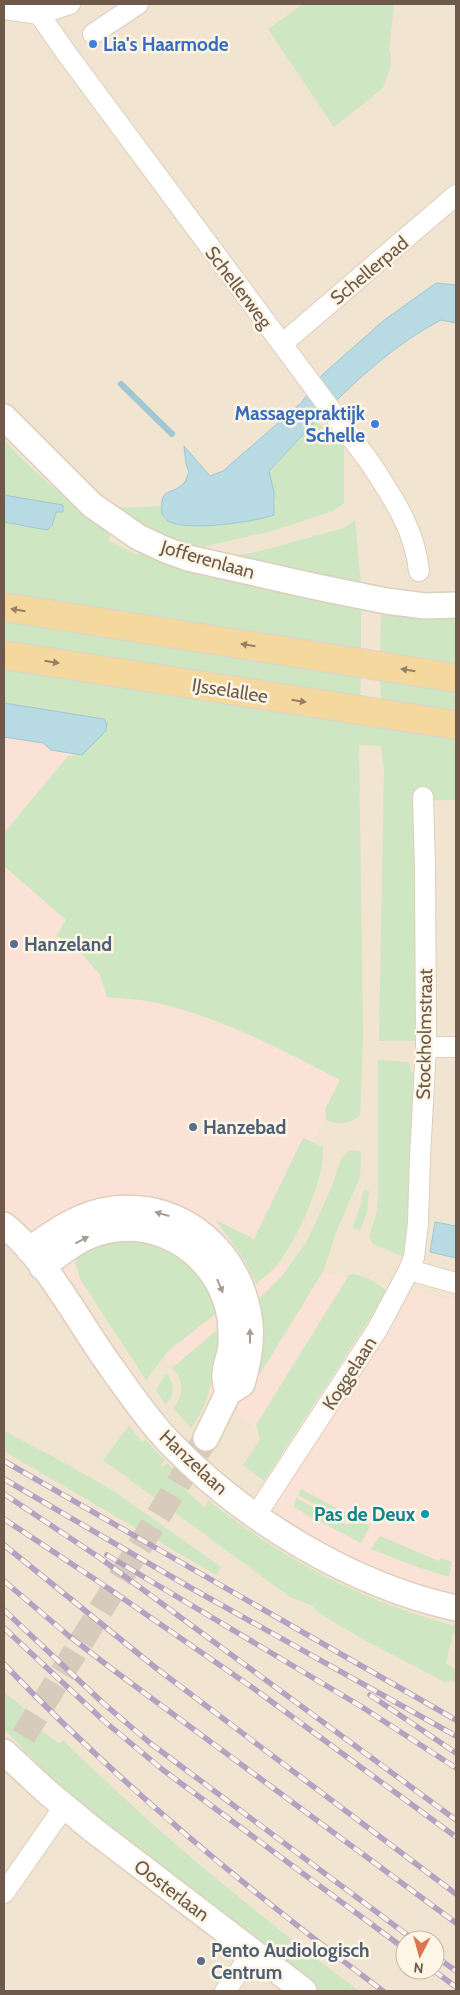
<svg xmlns="http://www.w3.org/2000/svg" width="460" height="1995" viewBox="0 0 460 1995" font-family="Cabin,sans-serif">
  <style>
    .residential { fill: #f1e4d1; fill-rule: evenodd }
    .commercial { fill: #fae2d6 }
    .green { fill: #cfe6c2 }
    .water { fill: #b8dae2; stroke: #9fc8d2 }
    .lines { fill: none; stroke-linecap: round; stroke-linejoin: round }
    .stream { stroke: #9fc8d2; stroke-width: 6 }
    .tertiary-tunnel { stroke: #d7ccbb; stroke-width: 25; stroke-dasharray: 25 12; stroke-linecap: butt }
    .minor-casing { stroke: #ddcebe; stroke-width: 22 }
    .tertiary-casing { stroke: #ddcebe; stroke-width: 28 }
    .primary-casing { stroke: #dad4d0; stroke-width: 30 }
    .minor { stroke: #fff; stroke-width: 20 }
    .tertiary { stroke: #fff; stroke-width: 25 }
    .primary { stroke: #f4d89e; stroke-width: 28 }
    .rail-casing { stroke: #b4a2c2; stroke-width: 5.5 }
    .rail { stroke: #fdf6e7; stroke-width: 4; stroke-dasharray: 11; stroke-linecap: butt }
    .oneway { fill: #977f63 }
    .oneway2 { fill: #a99b92 }
    .shop-dot { fill: #3f7fe0; stroke: #fdf6e7; stroke-width: 2 }
    .service-dot { fill: #5c6f8a; stroke: #fdf6e7; stroke-width: 2 }
    .culture-dot { fill: #0f9aa8; stroke: #fdf6e7; stroke-width: 2 }
    .labels { text-anchor: middle; stroke-width: 5; stroke-linejoin: round; paint-order: stroke }
    .shop-label { font-size: 19px; font-weight: bold; fill: #366cbe; stroke: #fdf6e7; text-anchor: start }
    .street-label { font-size: 19px; fill: #6f594a; stroke: #fdf6e7 }
    .service-label { font-size: 19px; font-weight: bold; fill: #4e5e75; stroke: #fdf6e7; text-anchor: start }
    .culture-label { font-size: 19px; font-weight: bold; fill: #0d838f; stroke: #fdf6e7; text-anchor: end }
  </style>
  <rect width="100%" height="100%" fill="#faf2e1"/>
  <!-- residential -->
  <path class="residential" d="M 4,4 L 456,4 L 456,1991 L 4,1991 ZM 405,1940 L 435,1940 L 435,1970 L 405,1970 Z"/>
  <!-- commercial -->
  <path class="commercial" d="M 4,666 L 116,722 L 4,844 Z
    M 4,863 L 198,1006 L 345,1075 L 258,1258 L 456,1300 L 456,1597 L 400,1580 L 335,1552 L 265,1504 L 294,1459 L 4,1228 Z"/>
  <!-- green -->
  <path class="green" d="M 303,4 L 394,4 L 389,49 C 394,60 388,78 382,89 L 334,127 L 268,29 Z
    M 316,421 L 344,447 L 344,503 L 333,511 L 272,531 L 194,549 L 164,537 L 114,508 L 162,506 L 162,515 L 167,521 L 197,525 L 276,504 L 269,471 Z
    M 4,440 C 36,475 73,505 112,533 L 108,540 L 137,555 L 141,551 L 171,565 L 204,576 L 361,610 L 361,649 L 127,614 L 4,593 L 4,522 L 21,526 L 56,512 L 63,512 L 63,505 L 4,495 Z
    M 355,520 L 361,584 L 230,556 L 257,552 L 344,528 Z
    M 4,614 L 361,673 L 360,699 L 4,645 Z
    M 381,615 L 456,618 L 456,663 L 380,651 Z
    M 4,668 L 456,737 L 456,800 L 415,801 L 417,1041 L 379,1041 L 384,770 L 381,746 L 359,745 L 363,1037 L 360,1116 C 349,1123 338,1127 326,1119 L 325,1109 L 340,1080 C 281,1049 222,1018 157,1003 C 141,999 124,999 107,997 L 100,975 L 76,947 L 56,936 L 66,920 L 4,866 L 4,833 L 68,756 L 82,755 L 107,724 L 103,719 L 4,703 Z
    M 380,676 L 456,689 L 456,713 L 381,702 Z
    M 378,1060 L 409,1062 L 411,1072 L 416,1073 L 408,1237 L 403,1257 L 373,1244 L 369,1237 L 376,1215 L 378,1198 Z
    M 303,1138 L 323,1147 C 324,1183 299,1234 279,1263 C 273,1271 263,1278 256,1284 L 245,1261 L 216,1220 L 254,1239 Z
    M 349,1150 L 359,1151 L 361,1153 L 360,1177 L 335,1235 L 324,1270 L 260,1374 L 257,1372 L 258,1300 L 281,1277 L 306,1243 L 332,1186 L 341,1159 Z
    M 364,1189 L 369,1191 L 367,1211 L 360,1231 L 352,1227 L 359,1210 Z
    M 142,1238 C 166,1250 193,1262 208,1286 C 212,1294 215,1303 218,1312 L 168,1351 L 146,1380 L 80,1279 L 75,1262 L 86,1249 L 111,1239 Z
    M 355,1274 L 369,1279 L 388,1291 L 264,1481 L 243,1465 L 260,1440 L 256,1425 L 349,1275 Z
    M 219,1328 C 217,1359 212,1403 191,1428 L 173,1408 C 185,1394 184,1381 172,1368 Z
    M 166,1373 C 175,1383 175,1396 165,1405 L 156,1390 Z
    M 129,1426 L 142,1442 L 145,1439 L 165,1461 L 161,1464 L 163,1467 L 167,1463 L 176,1471 L 171,1471 L 168,1474 L 205,1508 L 208,1500 C 282,1559 364,1602 456,1626 L 456,1634 L 453,1634 L 446,1663 L 456,1670 L 456,1683 L 450,1680 L 448,1682 L 445,1682 L 364,1640 L 319,1613 L 313,1606 L 290,1597 L 103,1460 Z
    M 4,1431 L 54,1457 L 114,1491 L 221,1567 L 216,1575 L 4,1451 Z
    M 301,1489 L 370,1526 L 361,1543 L 319,1521 L 318,1522 L 294,1507 L 296,1498 L 347,1525 L 349,1523 L 298,1495 Z
    M 380,1536 L 439,1561 L 441,1558 L 452,1562 L 449,1577 L 414,1566 L 371,1549 Z
    M 4,1692 L 25,1709 L 23,1713 L 24,1718 L 57,1742 L 61,1743 L 63,1740 C 91,1768 120,1794 149,1821 C 217,1881 287,1937 359,1991 L 318,1991 L 102,1827 L 42,1775 L 40,1766 L 4,1729 Z"/>
  <!-- water -->
  <path class="water" d="M 436,283 L 456,285 L 456,323 L 441,320 C 374,355 321,416 269,471 L 274,492 L 274,515 C 254,522 186,532 168,521 C 167,521 163,516 162,515 C 159,484 172,497 184,483 C 186,481 187,476 189,472 L 186,464 L 184,446 L 210,476 L 223,471 L 301,403 L 323,374 L 383,321 Z
    M 4,495 L 63,505 L 63,512 L 56,512 L 52,526 L 47,530 L 4,522 Z
    M 4,703 L 104,719 L 107,724 L 106,731 L 82,755 L 51,750 L 43,743 L 4,737 Z
    M 435,1222 L 456,1226 L 456,1258 L 430,1252 Z"/>
  <g class="lines">
    <!-- stream -->
    <path class="stream" d="M 121,384 L 172,434"/>
    <!-- tertiary-tunnel -->
    <path class="tertiary-tunnel" d="M 4,1768 L 206,1438"/>
    <defs>
      <path id="minor" d="M 32,4 L 67,54 L 371,464 C 393,498 415,530 419,571
        M 4,9 L 39,14 L 70,4
        M 93,34 L 138,4
        M 282,344 L 456,195
        M 426,1047 L 456,1047
        M 409,1270 L 456,1283
        M 256,1515 L 377,1330 L 409,1270 L 414,1257 L 418,1223 L 420,1157 L 426,1047 L 425,867 L 423,797
        M 4,1893 L 64,1807
        M 225,1991 L 253,1952"/>
      <path id="tertiary" d="M 4,417 L 92,505 L 138,537 L 166,550 L 188,558 L 317,587 L 386,601 L 425,606 L 456,605
        M 4,1225 C 47,1259 78,1322 111,1367 C 129,1392 147,1419 169,1442 C 243,1519 351,1585 456,1608
        M 29,1250 C 55,1231 81,1213 114,1209 C 185,1201 243,1255 250,1324 C 252,1344 248,1364 242,1384 L 228,1393 L 206,1438
        M 42,1267 C 60,1254 78,1238 101,1232 C 160,1215 221,1257 230,1318 C 231,1329 232,1342 230,1352 C 228,1360 224,1370 225,1378 C 225,1383 227,1389 228,1393
        M 4,1752 L 46,1791 L 92,1829 L 304,1991"/>
      <path id="primary" d="M 4,607 L 456,678
        M 4,655 L 456,725"/>
    </defs>
    <!-- minor casing -->
    <use href="#minor" class="minor-casing"/>
    <!-- tertiary casing -->
    <use href="#tertiary" class="tertiary-casing"/>
    <!-- primary casing -->
    <use href="#primary" class="primary-casing"/>
    <!-- minor -->
    <use href="#minor" class="minor"/>
    <!-- tertiary -->
    <use href="#tertiary" class="tertiary"/>
    <!-- primary -->
    <use href="#primary" class="primary"/>
    <defs>
      <path id="rail" d="M 4,1461 L 456,1720
        M 4,1479 L 191,1588 L 456,1736
        M 4,1494 L 100,1558 L 456,1820
        M 4,1519 L 99,1582 L 253,1688 L 456,1837
        M 4,1545 L 156,1668 L 456,1894
        M 107,1555 L 362,1707 L 456,1768
        M 4,1581 L 69,1636 L 116,1672 L 456,1923
        M 4,1610 L 103,1703 L 150,1743 L 414,1940
        M 4,1628 L 104,1721 L 163,1770 L 405,1949
        M 4,1664 C 119,1784 250,1892 383,1991
        M 370,1695 L 456,1753
        M 435,1956 L 456,1971
        M 433,1970 L 456,1987"/>
    </defs>
    <!-- rail casing -->
    <use href="#rail" class="rail-casing"/>
    <!-- rail -->
    <use href="#rail" class="rail"/>
  </g>
  <!-- one-way arrows -->
  <defs><path id="oneway-solid" d="M-6-.8H1V-3.2L6.5 0L1 3.2V.8H-6Z" transform="scale(1.25)"/></defs>
  <g class="oneway">
    <use href="#oneway-solid" transform="translate(18 610) rotate(-171)"/>
    <use href="#oneway-solid" transform="translate(248 645) rotate(-171)"/>
    <use href="#oneway-solid" transform="translate(52 662) rotate(9)"/>
    <use href="#oneway-solid" transform="translate(408 670) rotate(-171)"/>
    <use href="#oneway-solid" transform="translate(299 701) rotate(9)"/>
  </g>
  <g class="oneway2">
    <use href="#oneway-solid" transform="translate(162 1214) rotate(-164)"/>
    <use href="#oneway-solid" transform="translate(82 1240) rotate(-27)"/>
    <use href="#oneway-solid" transform="translate(220 1286) rotate(67)"/>
    <use href="#oneway-solid" transform="translate(250 1336) rotate(-90)"/>
  </g>
  <!-- markers -->
  <g class="shop-dot">
    <circle cx="93" cy="44" r="5"/>
    <circle cx="375" cy="424" r="5"/>
  </g>
  <g class="service-dot">
    <circle cx="14" cy="944" r="5"/>
    <circle cx="193" cy="1127" r="5"/>
    <circle cx="201" cy="1961" r="5"/>
  </g>
  <circle class="culture-dot" cx="425" cy="1514" r="5"/>
  <g class="labels">
    <!-- shop labels -->
    <g class="shop-label">
      <text x="103" y="51">Lia's Haarmode</text>
      <text x="365" y="420" text-anchor="end">Massagepraktijk<tspan x="365" dy="22">Schelle</tspan></text>
    </g>
    <!-- street labels -->
    <g class="street-label">
      <text transform="translate(369 270) rotate(-40)" y="7">Schellerpad</text>
      <text transform="translate(239 287) rotate(53)" y="7">Schellerweg</text>
      <text transform="translate(208 559) rotate(16)" y="7">Jofferenlaan</text>
      <text transform="translate(230 690) rotate(9)" y="7">IJsselallee</text>
      <text transform="translate(424 1034) rotate(-89)" y="7">Stockholmstraat</text>
      <text transform="translate(349 1373) rotate(-57)" y="7">Koggelaan</text>
      <text transform="translate(194 1462) rotate(43)" y="7">Hanzelaan</text>
      <text transform="translate(172 1890) rotate(37)" y="7">Oosterlaan</text>
    </g>
    <!-- service labels -->
    <g class="service-label">
      <text x="24" y="951">Hanzeland</text>
      <text x="203" y="1134">Hanzebad</text>
      <text x="211" y="1957">Pento Audiologisch<tspan x="211" dy="22">Centrum</tspan></text>
    </g>
    <!-- culture labels -->
    <g class="culture-label">
      <text x="415" y="1521">Pas de Deux</text>
    </g>
  </g>
  <!-- border -->
  <rect width="460" height="1995" fill="none" stroke="#6f594a" stroke-width="10"/>
  <!-- north arrow -->
  <g transform="translate(420 1955) rotate(186)"><circle r="24" fill="#fdf6e7" stroke="#c4b7a8"/>
  <path d="M0-4L9 19L0 12L-9 19Z" fill="#dc754f"/>
  <text y="-8" font-size="14" font-weight="bold" text-anchor="middle" fill="#6f594a">N</text>
  </g>
</svg>
